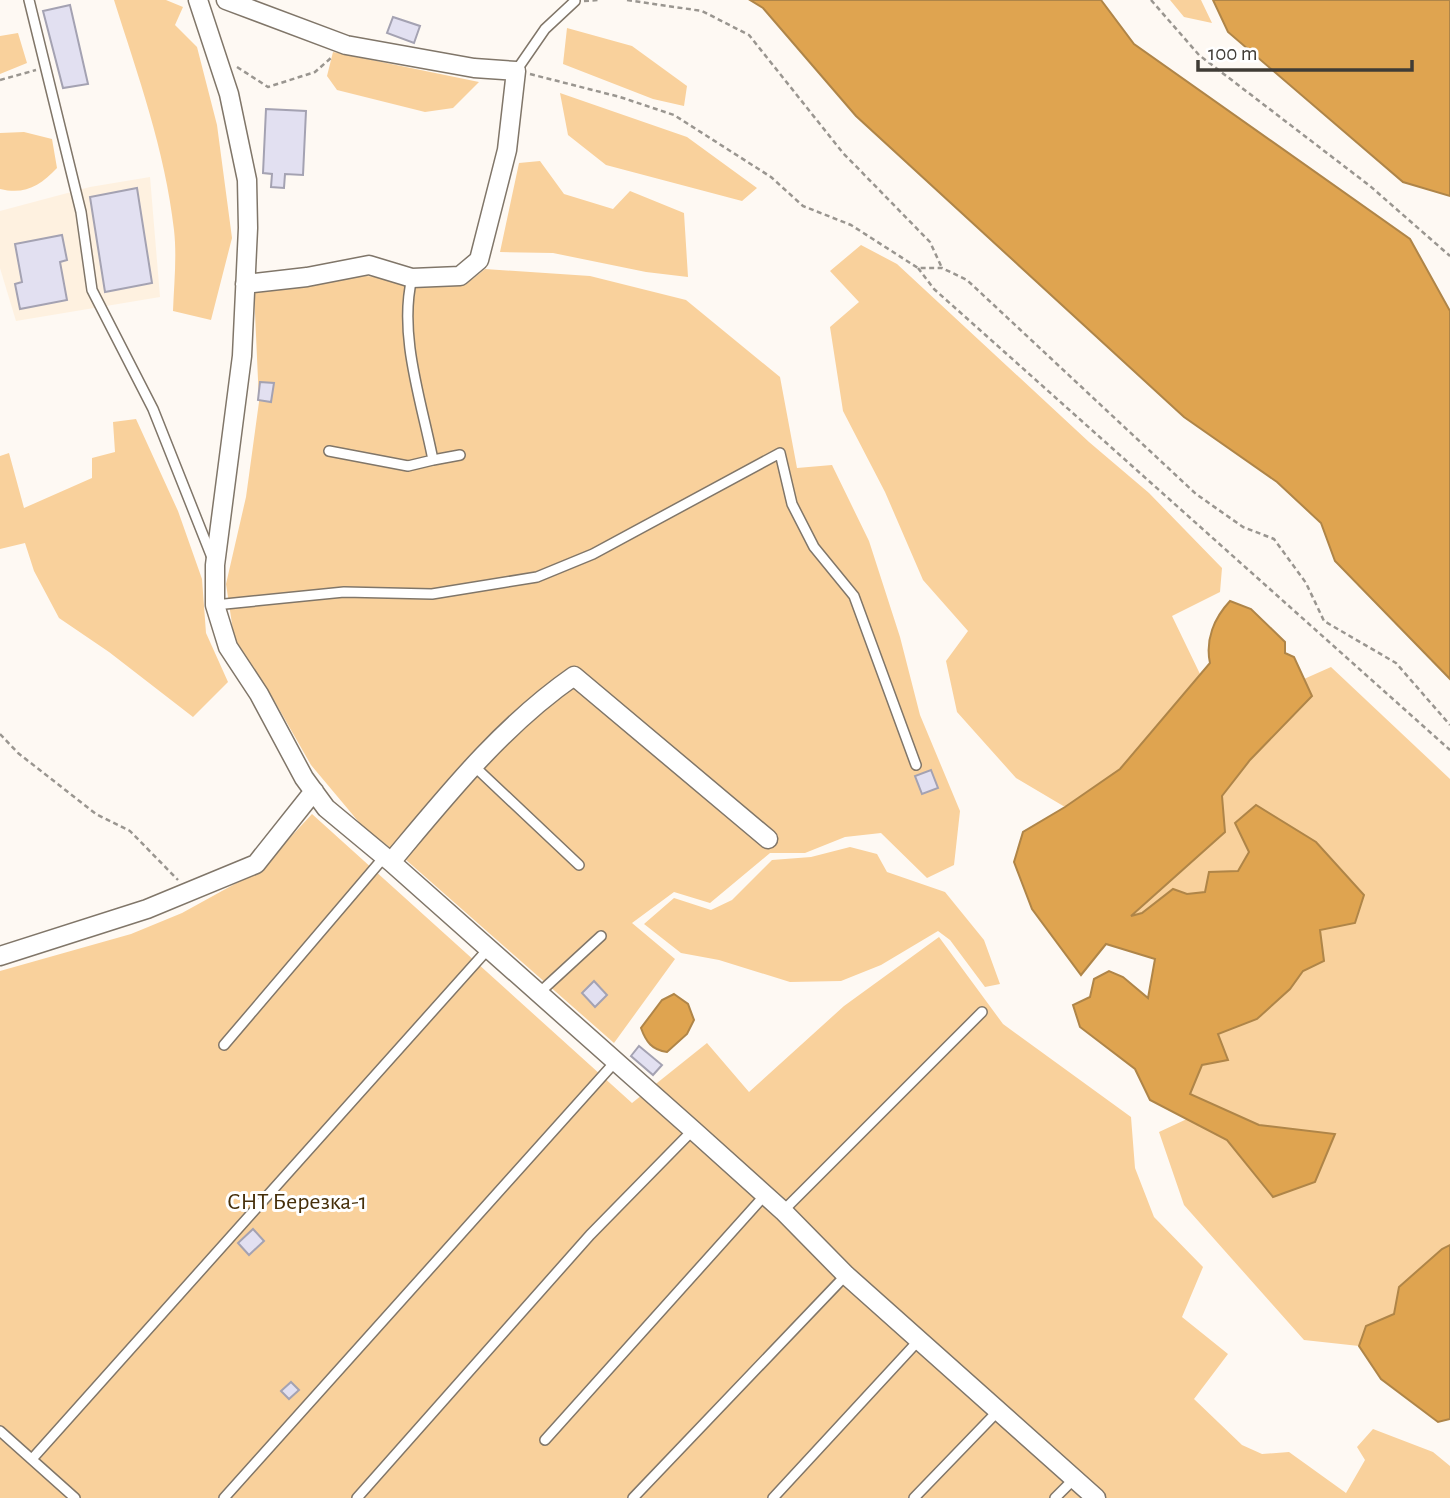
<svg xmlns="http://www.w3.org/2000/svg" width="1450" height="1498" viewBox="0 0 1450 1498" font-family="'Alegreya Sans',sans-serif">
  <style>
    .built { fill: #fef1e0 }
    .green { fill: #f9d19c }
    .water { fill: #dfa450; stroke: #af8548; stroke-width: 2 }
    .building { fill: #e2e0f1; stroke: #a4a2b2; stroke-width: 2 }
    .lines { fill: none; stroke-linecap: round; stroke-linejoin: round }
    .lane-casing { stroke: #807669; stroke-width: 12 }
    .street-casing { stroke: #807669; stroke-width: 21 }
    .path { stroke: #9a9690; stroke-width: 2.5; stroke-dasharray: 5 3.5; stroke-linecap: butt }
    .lane { stroke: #fff; stroke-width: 9 }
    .street { stroke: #fff; stroke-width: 18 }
    .labels { text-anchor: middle; stroke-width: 6; stroke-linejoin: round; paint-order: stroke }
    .park-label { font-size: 24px; fill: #462f0a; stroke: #fff }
  </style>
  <rect width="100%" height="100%" fill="#fef9f3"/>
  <!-- built -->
  <path class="built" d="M 150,177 L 160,297 L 16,321 L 0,268 L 0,211 L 90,187 Z"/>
  <!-- green -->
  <path class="green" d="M 114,0 L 166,0 L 183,7 L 175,25 L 197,47 L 217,125 L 232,238 L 211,320 L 173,311 C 174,284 177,256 174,230 C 165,150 138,76 114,0 Z
    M 1170,0 L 1201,0 L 1212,23 L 1184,17 Z
    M 567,28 L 632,46 L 687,86 L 684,106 L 653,99 L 563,64 Z
    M 18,33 L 27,63 L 0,74 L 0,36 Z
    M 333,52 L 479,82 L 453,108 L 425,112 L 337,90 L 327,76 Z
    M 560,93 L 687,137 L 757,188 L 742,201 L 606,165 L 568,135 Z
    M 24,132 L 52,139 L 57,168 C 40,186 25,195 0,189 L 0,133 Z
    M 540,161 L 564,194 L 613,209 L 630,191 L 684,213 L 688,277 L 646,272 L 553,253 L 500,252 L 519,163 Z
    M 861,245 L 897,264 L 1089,442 L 1149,493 L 1222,568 L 1220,592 L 1172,616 L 1200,674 L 1120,769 L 1065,807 L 1016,778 L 957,712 L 946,661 L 968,631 L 923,580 L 885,492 L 843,411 L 830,327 L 859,302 L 830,271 Z
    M 485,269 L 590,276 L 686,300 L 780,377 L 797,468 L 832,465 L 869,541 L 900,637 L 920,715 L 960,811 L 954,865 L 927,878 L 881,833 L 845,837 L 805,853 L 770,853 L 710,903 L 674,892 L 632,923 L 675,959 L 614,1043 L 405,859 L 363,827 L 311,765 L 267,688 L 235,644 L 226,584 L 246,497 L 259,402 L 254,291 L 366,276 L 465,285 Z
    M 136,419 L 178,511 L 202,579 L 206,633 L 228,682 L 193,717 L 109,652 L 59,618 L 34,571 L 25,543 L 0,549 L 0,456 L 9,453 L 24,508 L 92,478 L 92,458 L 115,452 L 113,422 Z
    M 1331,667 L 1450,779 L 1450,1245 L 1442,1249 L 1394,1314 L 1366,1326 L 1359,1346 L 1304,1340 L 1184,1205 L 1159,1132 L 1189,1118 L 1227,1140 L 1273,1197 L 1323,1159 L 1335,1135 L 1259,1125 L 1189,1094 L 1217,1034 L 1257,1019 L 1290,989 L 1303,971 L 1324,961 L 1277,820 L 1256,805 L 1249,852 L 1238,872 L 1209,872 L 1205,892 L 1187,894 L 1173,889 L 1142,913 L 1130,917 L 1225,832 L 1222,796 L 1250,760 L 1312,696 L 1304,679 Z
    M 312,814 L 632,1103 L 707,1043 L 749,1092 L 844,1006 L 939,937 L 1003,1024 L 1131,1117 L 1135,1168 L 1154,1217 L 1203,1267 L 1182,1317 L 1228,1354 L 1194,1399 L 1242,1445 L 1262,1454 L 1289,1452 L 1346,1493 L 1365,1460 L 1357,1447 L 1373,1429 L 1433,1452 L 1450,1466 L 1450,1498 L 0,1498 L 0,971 L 131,934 L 182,913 L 260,870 Z
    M 850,847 L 877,854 L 887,872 L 945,892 L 984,940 L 1000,984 L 985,987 L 950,940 L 938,931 L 881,965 L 841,981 L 790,982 L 719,960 L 681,953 L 644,924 L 674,898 L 711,910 L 732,900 L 772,860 L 811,857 Z"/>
  <!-- water -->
  <path class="water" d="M 750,0 L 1101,0 L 1134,44 L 1410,239 L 1450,311 L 1450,679 L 1335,561 L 1321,523 L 1277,482 L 1184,417 L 856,116 L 763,8 Z
    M 1213,0 L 1450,0 L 1450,196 L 1403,182 L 1228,32 Z
    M 1230,601 L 1251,609 L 1285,642 L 1285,653 L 1294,657 L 1312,696 L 1250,760 L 1222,796 L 1225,832 L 1131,916 L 1142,913 L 1173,889 L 1187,894 L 1205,892 L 1209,872 L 1238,871 L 1249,852 L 1235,823 L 1256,805 L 1316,842 L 1364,895 L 1355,923 L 1320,930 L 1324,961 L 1303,971 L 1290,989 L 1257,1019 L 1218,1034 L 1228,1060 L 1202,1065 L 1190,1094 L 1259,1125 L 1335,1134 L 1315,1182 L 1273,1197 L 1227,1140 L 1150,1100 L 1135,1069 L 1080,1027 L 1073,1005 L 1090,997 L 1094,979 L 1109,971 L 1123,977 L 1148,998 L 1155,959 L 1106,944 L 1081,975 L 1032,909 L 1014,862 L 1023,832 L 1065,807 L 1120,769 L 1210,663 C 1205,640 1214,618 1230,601 Z
    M 674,994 L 688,1004 L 694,1020 L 687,1034 L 667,1052 C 652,1050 646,1042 641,1028 L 662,1000 Z
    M 1450,1245 L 1450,1419 L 1438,1422 L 1381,1379 L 1359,1346 L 1366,1326 L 1394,1314 L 1399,1287 L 1442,1249 Z"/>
  <!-- building -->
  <path class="building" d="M 70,5 L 88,84 L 63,88 L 43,11 Z
    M 393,17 L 420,26 L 414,43 L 387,33 Z
    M 266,109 L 306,111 L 303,175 L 285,174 L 284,188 L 271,187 L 272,174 L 263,173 Z
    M 137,188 L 152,283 L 105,292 L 90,197 Z
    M 62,235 L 67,260 L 60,262 L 67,300 L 20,309 L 15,284 L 22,282 L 15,244 Z
    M 260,382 L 274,383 L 271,402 L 258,400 Z
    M 931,770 L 938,788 L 922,794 L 915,776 Z
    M 594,981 L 607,995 L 595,1007 L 582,993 Z
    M 639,1046 L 662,1065 L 653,1075 L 631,1056 Z
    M 253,1229 L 264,1241 L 249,1255 L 238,1243 Z
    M 291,1382 L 299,1390 L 289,1399 L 281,1391 Z"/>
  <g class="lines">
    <defs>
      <path id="lane" d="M 29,0 L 81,212 L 92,290 L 153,409 L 213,560
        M 516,71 L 545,29 L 575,1
        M 412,278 C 398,335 422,403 433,460 L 460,455
        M 329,451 L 408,466 L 433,460
        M 215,605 L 344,592 L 432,594 L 537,577 L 593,554 L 780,453 L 792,504 L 814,547 L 854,596 L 916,765
        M 474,766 L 579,865
        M 539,993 L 601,936
        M 224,1045 L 385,856
        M 783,1211 L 982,1012
        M 0,1431 L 75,1498
        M 545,1440 L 765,1195
        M 32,1459 L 489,948
        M 224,1498 L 615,1062
        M 357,1498 L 590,1235 L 693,1130
        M 633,1498 L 846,1275
        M 773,1498 L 919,1340
        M 914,1498 L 998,1411
        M 1055,1498 L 1074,1479"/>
      <path id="street" d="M 198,0 L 229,94 L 247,180 L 248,228 L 242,356 L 215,565 L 215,605 L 228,647 L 259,694 L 304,778 L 326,808 L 391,862 L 693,1130 L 783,1211 L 846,1275 L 1096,1498
        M 226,0 L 346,45 L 474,68 L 516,71 L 507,150 L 479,260 L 460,276 L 412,278 L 369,265 L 307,277 L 245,284
        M 391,862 C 447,795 502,726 574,676 L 768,839
        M 0,956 L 147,909 L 256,864 L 314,791"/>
    </defs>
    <!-- lane casing -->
    <use href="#lane" class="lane-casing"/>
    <!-- street casing -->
    <use href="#street" class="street-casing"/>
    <!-- path -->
    <path class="path" d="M 627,0 L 702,11 L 749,35 L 843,153 L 930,242 L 942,268
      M 1151,0 L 1199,55 L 1370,186 L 1450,256
      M 584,1 L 598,0
      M 237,67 L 268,87 L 315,72 L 332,57
      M 530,74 L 620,97 L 674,115 L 771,177 L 803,206 L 851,225 L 918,268 L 942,268 L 967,280 L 1196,494 L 1243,527 L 1274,539 L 1306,583 L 1324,621 L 1396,663 L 1450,725
      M 0,80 L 36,70
      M 918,268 L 934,289 L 1450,750
      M 0,734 L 18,753 L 96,814 L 130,831 L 178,880"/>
    <!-- lane -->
    <use href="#lane" class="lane"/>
    <!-- street -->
    <use href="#street" class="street"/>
  </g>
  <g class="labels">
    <!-- park labels -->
    <g class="park-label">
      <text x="297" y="1209">СНТ Березка-1</text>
    </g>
  </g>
  <!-- scale -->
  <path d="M1198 60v10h214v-10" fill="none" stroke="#403c36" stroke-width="3.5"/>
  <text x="1208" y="60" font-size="21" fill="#403c36" stroke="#ffffff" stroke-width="5" paint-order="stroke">100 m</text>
</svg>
